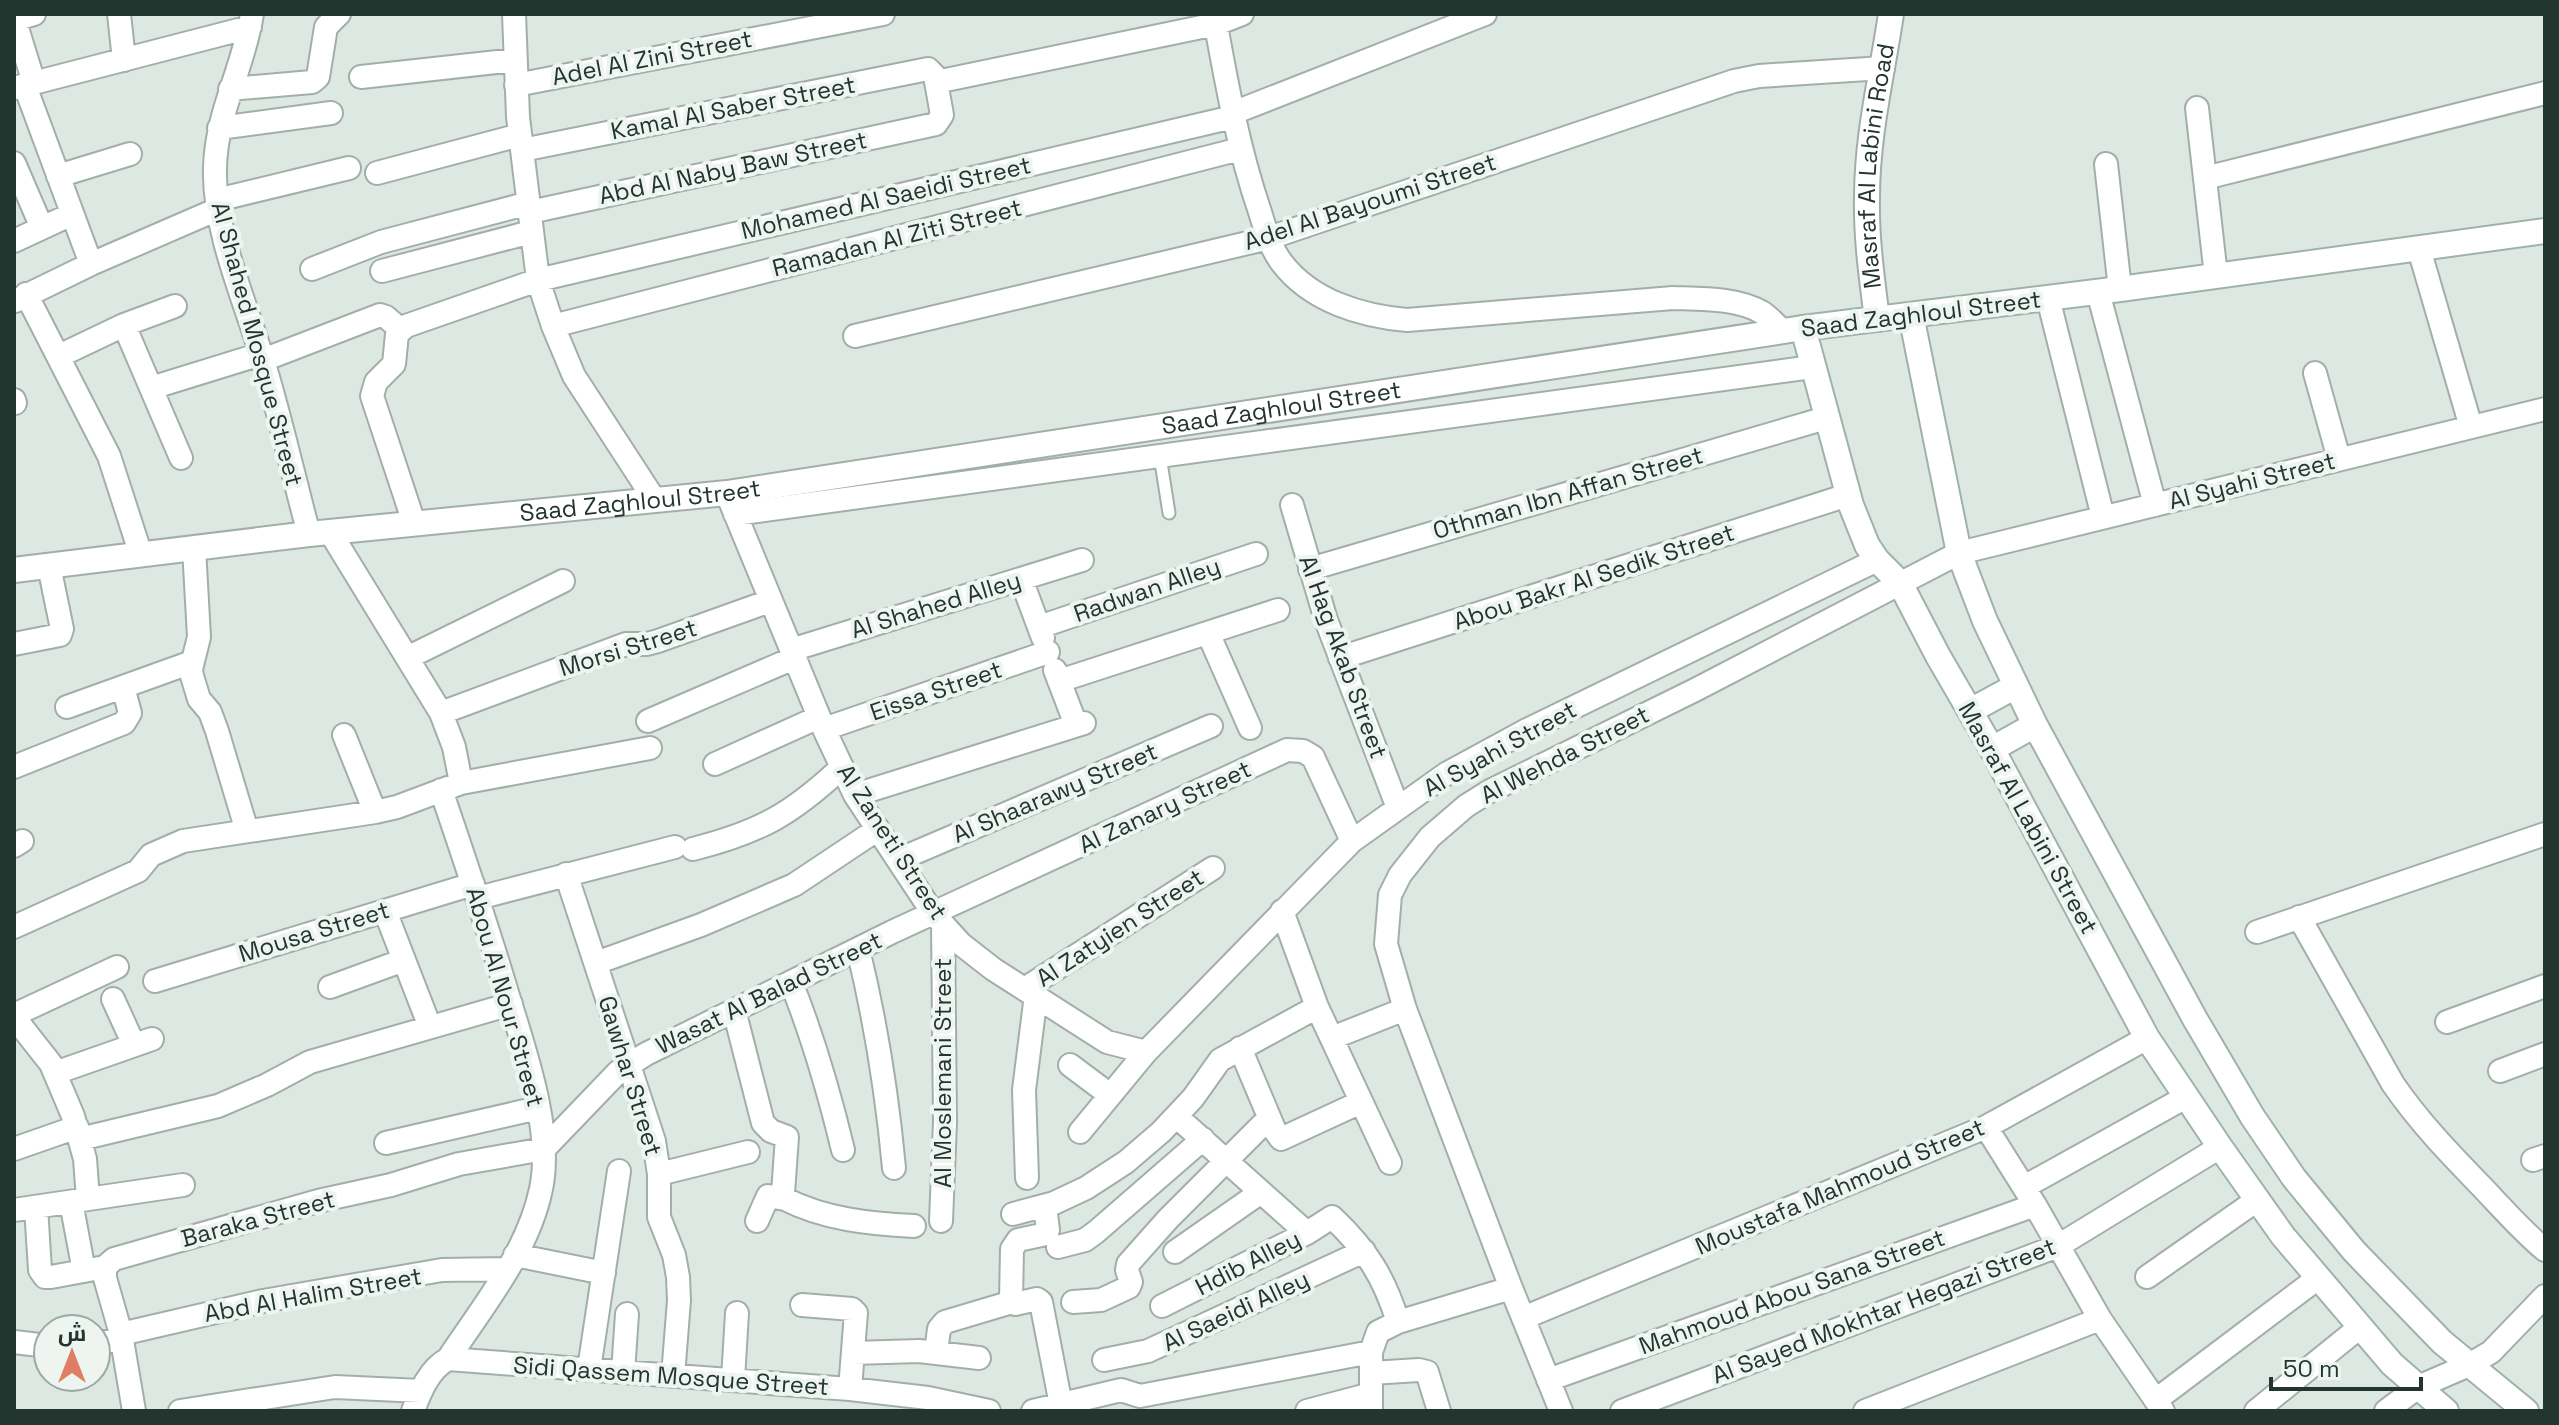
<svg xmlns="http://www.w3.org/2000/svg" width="2559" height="1425" viewBox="0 0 2559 1425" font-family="'Space Grotesk',Cairo,sans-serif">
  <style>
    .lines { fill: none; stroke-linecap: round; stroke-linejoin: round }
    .service-casing { stroke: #a2afa9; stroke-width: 15 }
    .minor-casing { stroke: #a2afa9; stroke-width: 26 }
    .tertiary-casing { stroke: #a2afa9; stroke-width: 28 }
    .secondary-casing { stroke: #9fb2aa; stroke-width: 28 }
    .service { stroke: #fff; stroke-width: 11 }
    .minor { stroke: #fff; stroke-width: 22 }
    .tertiary { stroke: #fff; stroke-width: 24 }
    .secondary { stroke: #fff; stroke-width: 24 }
    .labels { text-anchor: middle; stroke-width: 8; stroke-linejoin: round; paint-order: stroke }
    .street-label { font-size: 24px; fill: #22352f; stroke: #eef5f1 }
  </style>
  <rect width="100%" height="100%" fill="#dee8e3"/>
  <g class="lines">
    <defs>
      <path id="service" d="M 1160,456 L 1169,513"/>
      <path id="minor" d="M 119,14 L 124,60
        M 252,14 C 244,67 216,113 215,168 C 213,228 244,299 262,357 C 280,415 293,475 309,534
        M 514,14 L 518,117 L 538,280 L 553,326 L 574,376 L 654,499
        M 1214,14 C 1226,81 1238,148 1260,212 C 1265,229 1271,249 1282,263 C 1311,301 1361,316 1407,320 L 1673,298 C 1702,299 1738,298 1763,313 C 1770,318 1776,325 1783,331
        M 14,18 L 34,83
        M 14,20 L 34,14
        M 361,77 L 515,60
        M 936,82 L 1216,24 L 1242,14
        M 516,85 L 883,14
        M 25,86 L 91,264
        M 14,88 L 250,27
        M 230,89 L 312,82 L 318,77 L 326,27 L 339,14
        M 2197,108 L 2216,276
        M 1233,113 L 1485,14
        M 219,128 L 331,113
        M 522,150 L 928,69 L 935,76 L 942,115 L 936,124 L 530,212
        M 14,163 L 42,228
        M 2106,164 L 2120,289
        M 377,173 L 520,135
        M 58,176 L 130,154
        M 2205,178 L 2545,93
        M 217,200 L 349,168
        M 14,241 L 72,214
        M 2419,249 L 2471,427
        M 312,269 L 381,242 L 529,203
        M 382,271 L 531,232
        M 2098,292 L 2155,505
        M 26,294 L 109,456 L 141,555
        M 2048,298 L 2103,517
        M 15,301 L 91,264 L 218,209
        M 124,325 L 181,458
        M 553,326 L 1240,149
        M 855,336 L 1269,238 L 1734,81 L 1759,76 L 1883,68
        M 59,356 L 124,325 L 175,306
        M 263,360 L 380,315 L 386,317 L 400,329
        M 2315,373 L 2339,459
        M 151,388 L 261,354
        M 14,400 L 15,403
        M 730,501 L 824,729 L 855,795 L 933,913 L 961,944 L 993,969 L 1107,1042 L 1146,1052
        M 1292,505 L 1326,620 L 1398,808
        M 735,514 L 1812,367
        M 414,523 L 372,396 L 376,382 L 394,364 L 397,334 L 406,326 L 538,280 L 1233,117
        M 330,532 L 441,713 L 454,747 L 461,783
        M 194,548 L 199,637 L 191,669 L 192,676 L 199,699 L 210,712 L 217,731 L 247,831
        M 1310,569 L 1826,418
        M 1021,579 L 1043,638
        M 1039,627 L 1256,554
        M 1208,633 L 1250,728
        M 14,644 L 60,635 L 62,629 L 49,566
        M 791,650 L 1082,560
        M 409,657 L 563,581
        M 1340,658 L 1848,495
        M 1055,670 L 1076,725
        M 1059,681 L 1278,610
        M 67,707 L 192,662
        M 441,713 L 626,644 L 647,644 L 658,641 L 770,601
        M 648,721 L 794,658
        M 824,729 L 1048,652
        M 344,735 L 375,812
        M 715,764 L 819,717
        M 14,767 L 124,723 L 130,713 L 123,687
        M 855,795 L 1084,723
        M 14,846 L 22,841
        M 693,849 C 760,832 792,814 842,767
        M 898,860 L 1211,726
        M 566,874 L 654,1141 L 659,1174 L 659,1217 L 674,1255 L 678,1277 L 679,1300 L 673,1376
        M 478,898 L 675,847
        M 385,911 L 430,1027
        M 1282,911 L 1317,1007 L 1390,1163
        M 2299,917 L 2393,1084 C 2419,1122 2451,1155 2483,1188 C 2503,1209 2522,1231 2545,1250
        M 14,927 L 138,871 L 151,855 L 183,841 L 375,812 L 397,807 L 461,783 L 650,748
        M 2257,932 L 2545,834
        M 858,949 C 876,1023 887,1093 894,1168
        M 596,963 L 701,925 L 794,885 L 878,829
        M 155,981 L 473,884
        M 791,982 C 813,1037 829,1092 843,1150
        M 330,987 L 404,960
        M 1026,988 L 1213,868
        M 113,999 L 134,1045
        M 734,1010 L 763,1123 L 771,1131 L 787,1137 L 783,1193 L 785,1199 C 824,1219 870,1224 914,1226
        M 14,1015 L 117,967
        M 14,1017 L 51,1064 L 73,1116 L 85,1159 L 88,1199
        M 2447,1022 L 2545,986
        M 1332,1038 L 1405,1009
        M 1240,1048 L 1275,1131 L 1281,1139 L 1361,1102
        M 1070,1065 L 1110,1095
        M 2500,1071 L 2545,1054
        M 55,1073 L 152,1039
        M 1176,1116 L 1307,1233
        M 1986,1127 L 2035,1205 L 2100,1319 L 2163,1411
        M 1080,1132 L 1146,1052 L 1352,841 L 1446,774 L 1527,730 L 1877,560
        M 80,1139 L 218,1106 L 267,1085 L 310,1062 L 511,1004
        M 386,1143 L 538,1108
        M 14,1149 L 77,1127
        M 544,1149 L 618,1072 L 646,1054 L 892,932 L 1287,750 L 1303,751 L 1313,757 L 1352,841
        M 2533,1160 L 2545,1156
        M 659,1174 L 748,1152
        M 1027,1178 L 1024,1090 L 1036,995
        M 2024,1187 L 2186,1097
        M 71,1202 L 84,1271
        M 1045,1206 L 1048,1230 L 1046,1234 L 1018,1240 L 1012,1249 L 1011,1300 L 1015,1304 L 1037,1299 L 1041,1302 L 1061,1405
        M 36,1207 L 40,1270 L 45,1277 L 51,1277 L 105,1267 L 114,1259 L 318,1201 L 391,1185 L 459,1164 L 544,1149
        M 14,1210 L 183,1185
        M 1013,1214 L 1054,1203 L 1086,1188 L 1126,1162 L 1161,1132 L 1193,1098 L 1220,1060 L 1317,1007
        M 757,1221 L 768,1196 L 785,1199
        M 941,1221 L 945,1122 L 943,925
        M 1058,1247 L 1085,1240 L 1096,1232 L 1203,1139
        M 1175,1252 L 1261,1192
        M 515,1255 L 604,1273
        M 105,1267 L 105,1278 L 121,1334 L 134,1411
        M 2147,1277 L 2257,1200
        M 1073,1302 L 1101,1300 L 1129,1287 L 1131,1282 L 1127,1270 L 1128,1264 L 1168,1219 L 1269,1118
        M 802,1305 L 852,1309 L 856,1313 L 850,1389
        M 1162,1306 L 1307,1233 L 1332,1217 C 1367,1250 1384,1277 1398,1322
        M 1523,1318 L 1986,1127 L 2147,1038
        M 121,1334 L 263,1301 L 442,1270 L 506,1269
        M 14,1342 L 48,1346
        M 96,1342 L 123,1340
        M 936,1352 L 939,1329 L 945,1322 L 1012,1302
        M 853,1353 L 919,1351 L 979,1358
        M 448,1359 L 850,1389 L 928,1398 L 989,1411
        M 1104,1360 L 1148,1351 L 1364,1251
        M 589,1369 L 619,1171
        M 623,1372 L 627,1314
        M 1371,1373 L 1419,1370 L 1427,1372 L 1439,1411
        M 733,1379 L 737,1313
        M 1548,1380 L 2035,1205
        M 2156,1400 L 2318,1278
        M 180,1411 L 335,1387 L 421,1391
        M 413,1411 C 420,1392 429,1369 448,1359 C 483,1306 528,1252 541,1189 C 553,1132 526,1054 509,999 C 488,929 465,860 441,790
        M 1033,1411 L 1121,1390 L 1140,1396 L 1371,1352
        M 1307,1411 L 1371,1394
        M 1371,1411 L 1371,1352 L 1378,1332 L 1398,1322 L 1511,1288
        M 1561,1411 L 1511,1288 L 1405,1009 L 1386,944 L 1390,895 L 1400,875 L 1430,837 L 1466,806 L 1490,791 L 1695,690 L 1959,553 L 2545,409
        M 1622,1411 L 2058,1246 L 2220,1147
        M 1865,1411 L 2100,1319
        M 2256,1411 L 2360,1327
        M 2386,1411 L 2418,1387 L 2469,1365 L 2491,1352 L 2545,1296"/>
      <g id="tertiary">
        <path id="s1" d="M 1877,319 C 1872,279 1866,238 1867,197 C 1867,135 1882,75 1891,14"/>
        <path id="s2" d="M 14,570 L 309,534 L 727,493 L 1803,328"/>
      </g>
      <path id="secondary" d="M 1911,315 L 1959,553 L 1985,621 L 2035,725 L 2195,1019 L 2252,1116 L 2294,1178 L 2354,1251 L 2442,1342 L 2526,1411
        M 1970,711 L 2016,686
        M 1992,749 L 2035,725
        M 2446,1411 L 2392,1364 L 2283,1236 L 2220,1147 L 2147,1038 L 1992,749 L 1938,656 L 1900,583 L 1877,560 L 1867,545 L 1851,505 L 1803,328 L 2120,289 L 2545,231"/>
    </defs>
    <!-- service casing -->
    <use href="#service" class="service-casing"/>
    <!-- minor casing -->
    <use href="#minor" class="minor-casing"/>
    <!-- tertiary casing -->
    <use href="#tertiary" class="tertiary-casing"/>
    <!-- secondary casing -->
    <use href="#secondary" class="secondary-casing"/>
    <!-- service -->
    <use href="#service" class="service"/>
    <!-- minor -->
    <use href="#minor" class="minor"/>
    <!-- tertiary -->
    <use href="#tertiary" class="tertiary"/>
    <!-- secondary -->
    <use href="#secondary" class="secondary"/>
  </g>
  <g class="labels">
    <!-- street labels -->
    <g class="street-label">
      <text transform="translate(652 58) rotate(-11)" y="8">Adel Al Zini Street</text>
      <text transform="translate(733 108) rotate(-11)" y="8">Kamal Al Saber Street</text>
      <text dy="8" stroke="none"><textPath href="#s1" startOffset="154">Masraf Al Labini Road</textPath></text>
      <text transform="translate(733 168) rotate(-12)" y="8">Abd Al Naby Baw Street</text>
      <text transform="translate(886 198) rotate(-13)" y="8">Mohamed Al Saeidi Street</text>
      <text transform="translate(1370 202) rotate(-18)" y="8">Adel Al Bayoumi Street</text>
      <text transform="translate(897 238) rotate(-14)" y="8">Ramadan Al Ziti Street</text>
      <text transform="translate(1921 314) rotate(-7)" y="8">Saad Zaghloul Street</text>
      <text transform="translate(257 344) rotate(75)" y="8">Al Shahed Mosque Street</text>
      <text dy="8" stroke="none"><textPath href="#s2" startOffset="1278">Saad Zaghloul Street</textPath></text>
      <text transform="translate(2252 481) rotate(-14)" y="8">Al Syahi Street</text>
      <text transform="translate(1568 493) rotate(-16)" y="8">Othman Ibn Affan Street</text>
      <text dy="8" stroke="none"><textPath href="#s2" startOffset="630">Saad Zaghloul Street</textPath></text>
      <text transform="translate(1594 577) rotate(-18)" y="8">Abou Bakr Al Sedik Street</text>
      <text transform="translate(1147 590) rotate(-19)" y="8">Radwan Alley</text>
      <text transform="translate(936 605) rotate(-17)" y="8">Al Shahed Alley</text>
      <text transform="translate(628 648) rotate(-17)" y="8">Morsi Street</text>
      <text transform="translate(1343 657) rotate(70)" y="8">Al Hag Akab Street</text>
      <text transform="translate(936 691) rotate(-19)" y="8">Eissa Street</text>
      <text transform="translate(1500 749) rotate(-29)" y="8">Al Syahi Street</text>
      <text transform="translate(1565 755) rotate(-27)" y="8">Al Wehda Street</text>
      <text transform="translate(1055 793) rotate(-23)" y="8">Al Shaarawy Street</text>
      <text transform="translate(1165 807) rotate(-25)" y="8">Al Zanary Street</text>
      <text transform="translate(2028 818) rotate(61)" y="8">Masraf Al Labini Street</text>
      <text transform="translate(892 842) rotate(57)" y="8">Al Zaneti Street</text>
      <text transform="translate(1120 928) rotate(-33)" y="8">Al Zatyien Street</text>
      <text transform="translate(314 932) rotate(-17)" y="8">Mousa Street</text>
      <text transform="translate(769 993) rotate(-26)" y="8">Wasat Al Balad Street</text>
      <text transform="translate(505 997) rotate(74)" y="8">Abou Al Nour Street</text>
      <text transform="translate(943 1073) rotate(-90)" y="8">Al Moslemani Street</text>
      <text transform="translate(630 1076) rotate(73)" y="8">Gawhar Street</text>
      <text transform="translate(1840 1187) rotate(-23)" y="8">Moustafa Mahmoud Street</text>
      <text transform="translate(258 1219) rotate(-15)" y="8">Baraka Street</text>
      <text transform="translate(1248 1263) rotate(-27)" y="8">Hdib Alley</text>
      <text transform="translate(1792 1292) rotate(-20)" y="8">Mahmoud Abou Sana Street</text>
      <text transform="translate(313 1295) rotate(-10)" y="8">Abd Al Halim Street</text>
      <text transform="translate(1236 1311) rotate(-25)" y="8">Al Saeidi Alley</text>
      <text transform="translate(1884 1311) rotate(-21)" y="8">Al Sayed Mokhtar Hegazi Street</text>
      <text transform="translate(671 1376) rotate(4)" y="8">Sidi Qassem Mosque Street</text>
    </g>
  </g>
  <!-- border -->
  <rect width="2559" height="1425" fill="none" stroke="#22352f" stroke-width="32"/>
  <!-- north arrow -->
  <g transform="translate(72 1353)"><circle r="38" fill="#eef5f1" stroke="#9ca8a3" stroke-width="2"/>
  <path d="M0-6L14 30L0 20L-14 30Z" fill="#df7e65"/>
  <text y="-12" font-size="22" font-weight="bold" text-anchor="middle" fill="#22352f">ش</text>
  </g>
  <!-- scale -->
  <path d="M2271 1377v12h150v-12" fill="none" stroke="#22352f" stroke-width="4"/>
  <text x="2283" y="1377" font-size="24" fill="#22352f" stroke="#eef5f1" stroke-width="6" paint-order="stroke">50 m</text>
</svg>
